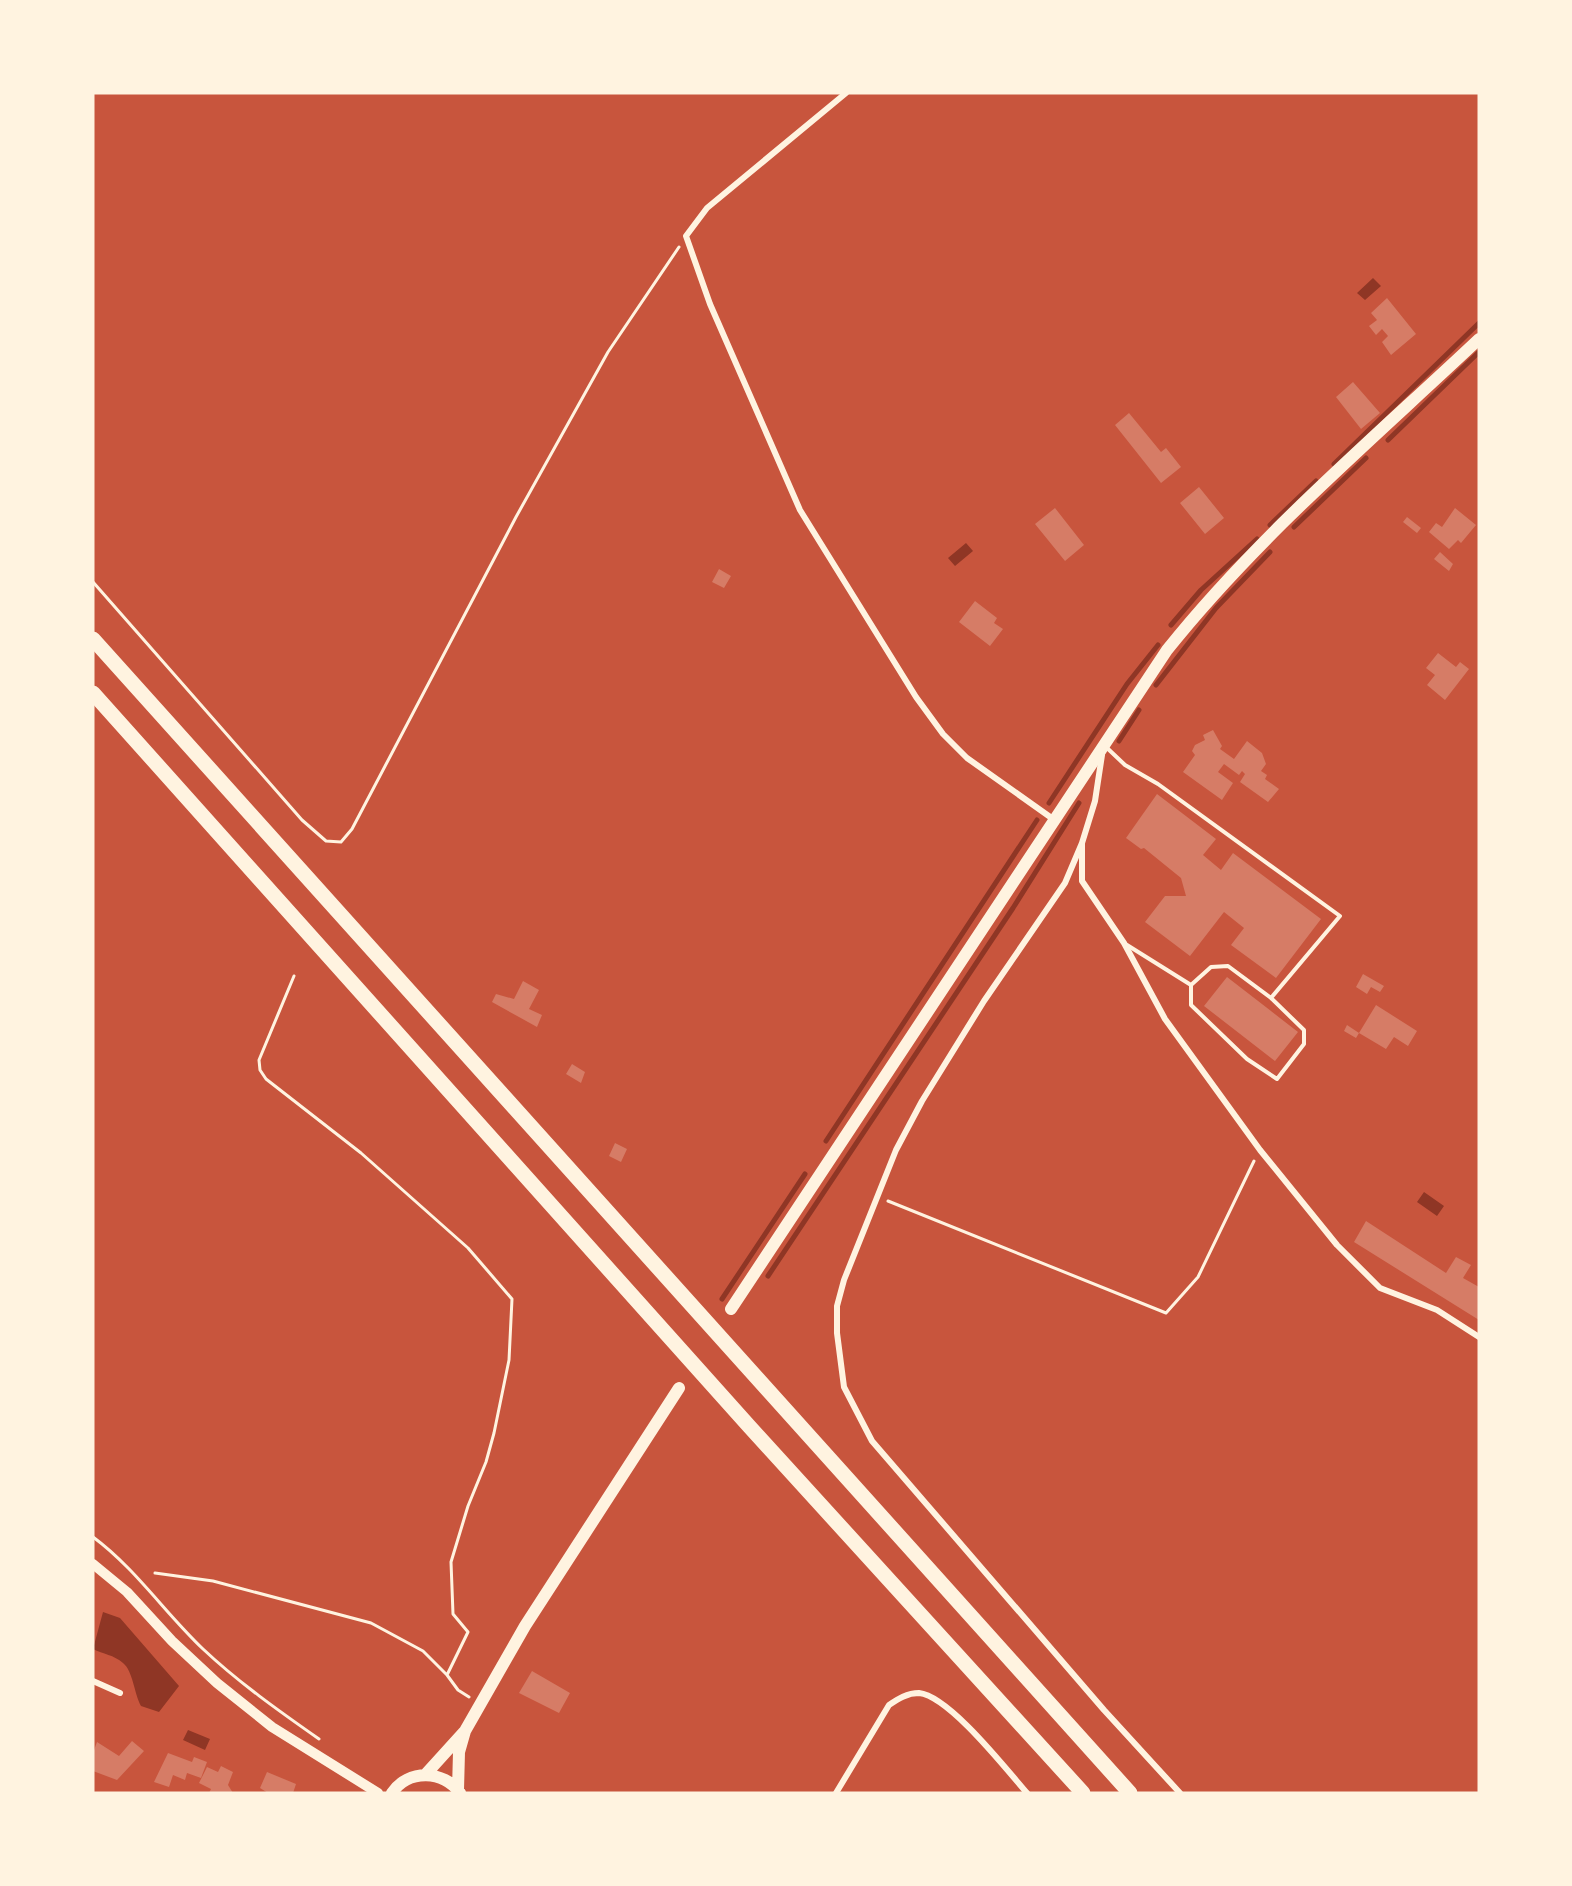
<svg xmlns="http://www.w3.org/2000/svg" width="1572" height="1886" viewBox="0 0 1572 1886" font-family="Raleway,sans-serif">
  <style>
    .water { fill: #8f3625 }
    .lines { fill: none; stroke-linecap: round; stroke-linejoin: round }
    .stream { stroke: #8f3625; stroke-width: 5 }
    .building { fill: #d67c66 }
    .path { stroke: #fff3e0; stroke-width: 3 }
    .service { stroke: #fff3e0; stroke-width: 4 }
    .minor { stroke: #fff3e0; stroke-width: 6 }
    .tertiary { stroke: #fff3e0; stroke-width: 10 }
    .secondary { stroke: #fff3e0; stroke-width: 12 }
    .motorway { stroke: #fff3e0; stroke-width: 15 }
  </style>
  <rect width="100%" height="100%" fill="#c8553d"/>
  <!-- water -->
  <path class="water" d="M 1373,278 L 1381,286 L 1365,300 L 1357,293 Z
    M 966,543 L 973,551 L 955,566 L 948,558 Z
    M 1424,1192 L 1444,1206 L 1437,1216 L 1417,1202 Z
    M 103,1612 L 120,1618 L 179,1686 L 159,1712 L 141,1706 C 134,1693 133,1671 123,1663 C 114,1655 103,1654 93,1649 Z
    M 188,1730 L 210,1739 L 205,1750 L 183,1740 Z"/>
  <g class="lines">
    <!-- stream -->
    <path class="stream" d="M 1388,440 L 1479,352
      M 1334,464 L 1479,323
      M 1270,525 L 1316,481
      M 1294,527 L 1366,458
      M 1171,625 L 1201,590 L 1257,539
      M 1156,685 L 1216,608 L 1270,552
      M 1119,741 L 1139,710
      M 1049,803 L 1127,684 L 1158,645
      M 826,1141 L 1037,820
      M 768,1276 L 1013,908 L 1079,803
      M 722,1299 L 805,1174"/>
  </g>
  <!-- building -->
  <path class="building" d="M 1387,298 L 1416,334 L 1391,355 L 1382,342 L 1388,336 L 1382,329 L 1376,335 L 1369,326 L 1377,320 L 1371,313 Z
    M 1353,382 L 1380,413 L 1361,429 L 1336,397 Z
    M 1129,413 L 1161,452 L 1166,448 L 1181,467 L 1161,483 L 1115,425 Z
    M 1199,487 L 1224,518 L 1205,534 L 1180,503 Z
    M 1055,508 L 1084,545 L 1065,561 L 1035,524 Z
    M 1455,508 L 1476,525 L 1461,543 L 1458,540 L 1449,549 L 1429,532 L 1436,523 L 1442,527 Z
    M 1407,517 L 1421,528 L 1417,533 L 1403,522 Z
    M 1440,552 L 1453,564 L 1449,571 L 1434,559 Z
    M 719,569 L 731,576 L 724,588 L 712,582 Z
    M 975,601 L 997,618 L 994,623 L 1003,629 L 990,646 L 959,622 Z
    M 1438,653 L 1456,667 L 1460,662 L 1469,669 L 1445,700 L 1427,685 L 1435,675 L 1426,668 Z
    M 1213,730 L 1222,746 L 1220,749 L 1234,759 L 1247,741 L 1262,753 L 1266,764 L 1261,771 L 1267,775 L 1265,779 L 1279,789 L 1268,802 L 1240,782 L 1245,774 L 1242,771 L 1239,775 L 1224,764 L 1218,772 L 1233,783 L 1222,800 L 1183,772 L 1195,755 L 1192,751 L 1195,745 L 1205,740 L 1203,735 Z
    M 1157,794 L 1216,839 L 1203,855 L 1221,870 L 1233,853 L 1321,919 L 1276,978 L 1231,945 L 1244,928 L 1224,912 L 1190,956 L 1145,922 L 1165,896 L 1186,896 L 1181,878 L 1144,848 L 1141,849 L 1126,838 Z
    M 1363,974 L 1384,986 L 1380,992 L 1371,987 L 1367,994 L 1356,987 Z
    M 1227,977 L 1298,1032 L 1275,1061 L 1204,1006 Z
    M 523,981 L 539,990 L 529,1009 L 542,1015 L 537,1027 L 492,1002 L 496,994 L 514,999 Z
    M 1376,1005 L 1417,1031 L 1408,1046 L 1394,1037 L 1386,1049 L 1359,1033 Z
    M 1347,1025 L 1359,1033 L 1356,1038 L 1344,1031 Z
    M 572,1064 L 585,1072 L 581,1083 L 566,1074 Z
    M 615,1143 L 627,1149 L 621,1162 L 609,1156 Z
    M 1366,1221 L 1446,1273 L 1456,1257 L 1471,1265 L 1463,1278 L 1479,1287 L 1479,1320 L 1354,1242 Z
    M 532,1671 L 570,1693 L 559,1713 L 519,1693 Z
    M 132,1741 L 144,1751 L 117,1780 L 93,1771 L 93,1753 L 97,1742 L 119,1756 Z
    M 168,1753 L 192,1762 L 194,1757 L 207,1762 L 201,1778 L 187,1773 L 185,1780 L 173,1775 L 169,1787 L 154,1782 Z
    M 221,1766 L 233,1772 L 228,1785 L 233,1793 L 209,1793 L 211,1789 L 199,1783 L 207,1767 L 218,1772 Z
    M 267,1772 L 296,1784 L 293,1793 L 268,1793 L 260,1788 Z"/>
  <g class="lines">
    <!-- path -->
    <path class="path" d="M 93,582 L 302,820 L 326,841 L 341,842 L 352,829 L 516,517 L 608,352 L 679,247
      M 294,976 L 259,1060 L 260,1070 L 266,1079 L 361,1153 L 468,1248 L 512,1299 L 509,1360 L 494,1433 L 486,1462 L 468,1506 L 451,1562 L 453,1614 L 468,1632 L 447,1675 L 458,1690 L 469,1697
      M 888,1201 L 1166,1313 L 1198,1277 L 1254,1161
      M 93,1537 C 135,1568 165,1613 203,1649 C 238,1682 279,1711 319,1739
      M 155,1573 L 213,1581 L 371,1623 L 423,1651 L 447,1675"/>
    <!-- service -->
    <path class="service" d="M 1106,747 L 1125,765 L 1158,784 L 1340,916 L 1271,998 L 1304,1030 L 1304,1044 L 1277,1079 L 1247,1059 L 1191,1005 L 1191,985 L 1211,967 L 1228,966 L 1271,998
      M 1127,945 L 1191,985"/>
    <!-- minor -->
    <path class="minor" d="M 846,93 L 707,208 L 686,236 L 710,304 L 800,510 L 916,697 L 943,734 L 967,758 L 1053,819
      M 1102,755 L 1095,801 L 1082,843 L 1082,881 L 1124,943 L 1165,1019 L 1260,1150 L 1337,1245 L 1380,1288 L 1437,1310 L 1479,1337
      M 1082,843 L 1065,883 L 984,1001 L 922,1101 L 896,1150 L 844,1280 L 837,1306 L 837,1333 L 844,1387 L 872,1441 L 1104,1710 L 1180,1793
      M 93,1681 L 120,1693
      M 836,1793 L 889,1705 C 898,1699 907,1693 919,1693 C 949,1696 1006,1769 1027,1793"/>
    <!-- tertiary -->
    <path class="tertiary" d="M 93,1564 L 127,1592 L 172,1641 L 217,1683 L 272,1727 L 378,1793"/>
    <!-- secondary -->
    <path class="secondary" d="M 731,1309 L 1167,650 C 1258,536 1373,439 1479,339
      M 425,1775 L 464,1732
      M 458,1790 L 459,1752 L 465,1731 L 525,1626 L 679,1388
      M 392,1793 C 408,1769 444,1770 460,1793"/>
    <!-- motorway -->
    <path class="motorway" d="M 93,639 L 1130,1793
      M 93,693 L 748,1425 L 1083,1793"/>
  </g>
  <!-- border -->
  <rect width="1572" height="1886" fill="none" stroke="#fff3e0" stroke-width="189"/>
</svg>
